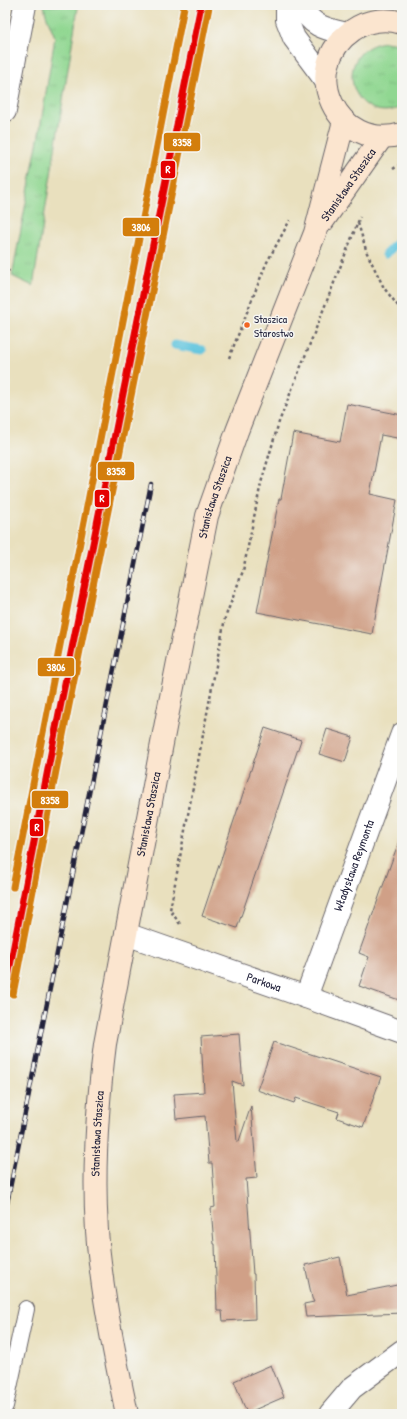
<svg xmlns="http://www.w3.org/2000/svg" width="407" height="1419" viewBox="0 0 407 1419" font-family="'Patrick Hand',sans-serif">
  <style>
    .grass { fill: url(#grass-tufts); stroke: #597c66 }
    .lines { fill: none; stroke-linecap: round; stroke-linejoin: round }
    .stream { stroke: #60c5de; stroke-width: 9 }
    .building { fill: #d0a087 }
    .lane-casing { stroke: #686469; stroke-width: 18 }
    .street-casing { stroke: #686469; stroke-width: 24 }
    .secondary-casing { stroke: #686469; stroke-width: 24 }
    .path { stroke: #686469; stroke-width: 2.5; stroke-dasharray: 3 3; stroke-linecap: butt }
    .lane { stroke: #fff; stroke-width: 16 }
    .street { stroke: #fff; stroke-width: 22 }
    .secondary { stroke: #fbe5cf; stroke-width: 22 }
    .rail-casing { stroke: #22223b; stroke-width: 4.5 }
    .rail { stroke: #f6f6f2; stroke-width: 3; stroke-dasharray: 9; stroke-linecap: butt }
    .rail-1-casing { stroke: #f6f6f2; stroke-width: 10 }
    .rail-2-casing { stroke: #f6f6f2; stroke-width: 10 }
    .rail-3-casing { stroke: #f6f6f2; stroke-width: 10 }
    .rail-1 { stroke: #e50000; stroke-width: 7 }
    .rail-2 { stroke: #d37e0c; stroke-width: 7 }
    .rail-3 { stroke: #d37e0c; stroke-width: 7 }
    .bus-dot { fill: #f26522; stroke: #f6f6f2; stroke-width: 1.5 }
    .labels { text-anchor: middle; stroke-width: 3; stroke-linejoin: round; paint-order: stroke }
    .bus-label { font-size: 11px; fill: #22223b; stroke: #f6f6f2; text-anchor: start }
    .street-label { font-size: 12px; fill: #22223b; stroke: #f6f6f2 }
    .line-badge { stroke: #f6f6f2; stroke-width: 1.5 }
    .badge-label { font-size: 11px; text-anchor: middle; font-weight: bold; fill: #fff }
  </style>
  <defs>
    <pattern id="grass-tufts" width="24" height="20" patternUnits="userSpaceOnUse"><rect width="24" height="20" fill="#90d791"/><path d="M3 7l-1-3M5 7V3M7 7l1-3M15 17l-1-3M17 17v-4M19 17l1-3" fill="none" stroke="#7cb87e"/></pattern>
  </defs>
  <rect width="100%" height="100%" fill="#f6f6f2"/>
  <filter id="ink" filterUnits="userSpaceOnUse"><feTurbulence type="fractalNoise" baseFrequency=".025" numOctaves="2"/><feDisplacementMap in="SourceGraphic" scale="8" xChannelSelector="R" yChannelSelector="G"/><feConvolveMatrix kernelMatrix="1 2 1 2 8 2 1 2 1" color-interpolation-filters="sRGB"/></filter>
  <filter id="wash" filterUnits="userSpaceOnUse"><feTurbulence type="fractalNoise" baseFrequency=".012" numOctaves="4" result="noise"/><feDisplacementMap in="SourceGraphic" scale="16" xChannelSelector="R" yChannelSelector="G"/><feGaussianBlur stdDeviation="0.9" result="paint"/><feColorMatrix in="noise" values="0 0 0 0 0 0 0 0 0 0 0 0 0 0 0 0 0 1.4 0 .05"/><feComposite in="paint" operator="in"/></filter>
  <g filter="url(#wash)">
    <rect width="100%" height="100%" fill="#e9e0be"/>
    <!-- grass -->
    <path class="grass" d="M 44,5 L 78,5 L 78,7 L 33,286 L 12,276 L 40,129 L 55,37 L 46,15 Z
      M 385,42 L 393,43 L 402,46 L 402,107 C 351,129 329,50 385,42 Z"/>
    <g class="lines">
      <!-- stream -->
      <path class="stream" d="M 386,254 L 402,237
        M 175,345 L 202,350"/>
    </g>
    <g id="blocks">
      <!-- building -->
      <path class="building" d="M 347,404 L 402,415 L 402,439 L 381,435 L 370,494 L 397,500 L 372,634 L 257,612 L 279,499 L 281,499 L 293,433 L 340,442 Z
        M 265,728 L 301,740 L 237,928 L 202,916 Z
        M 327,729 L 353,737 L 345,762 L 319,754 Z
        M 399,841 L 402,841 L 402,1001 L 359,986 L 369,957 L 359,953 Z
        M 239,1034 L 243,1085 L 232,1081 L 237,1142 L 239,1141 L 251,1106 L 257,1178 L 246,1179 L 253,1274 L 254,1274 L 255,1319 L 223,1321 L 222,1311 L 217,1311 L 215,1244 L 214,1244 L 211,1208 L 215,1207 L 212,1163 L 209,1163 L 205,1116 L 176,1119 L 174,1094 L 204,1092 L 201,1037 Z
        M 274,1042 L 381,1077 L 363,1127 L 337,1118 L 339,1112 L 296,1098 L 294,1103 L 257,1090 Z
        M 340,1257 L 347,1295 L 402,1284 L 402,1313 L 306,1317 L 304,1304 L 314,1302 L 312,1298 L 305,1265 Z
        M 271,1365 L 284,1397 L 247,1413 L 234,1381 Z"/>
    </g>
  </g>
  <g filter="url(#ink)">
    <use href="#blocks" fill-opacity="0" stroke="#686469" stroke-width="1"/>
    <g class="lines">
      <defs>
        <path id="lane" d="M 5,1406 L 26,1309"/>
        <g id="street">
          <path d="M 287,5 L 287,20 L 294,38 L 326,81"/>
          <path d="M 301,5 C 311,27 326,29 347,34"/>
          <path d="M 5,111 L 25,5"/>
          <path id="s1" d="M 126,934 L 306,997 L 402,1032"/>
          <path id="s2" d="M 306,997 L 402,734"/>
          <path d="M 330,1414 L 352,1388 L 402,1351"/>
        </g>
        <g id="secondary">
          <path d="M 402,23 C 386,18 367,20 353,30 C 297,68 337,153 402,134"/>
          <path id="s3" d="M 323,221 L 382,137"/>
          <path id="s4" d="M 127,1414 C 117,1367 107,1319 101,1271 C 91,1198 96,1116 105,1044 L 168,712 L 207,516 L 237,431 L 315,233 L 344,121"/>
        </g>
      </defs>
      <!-- lane casing -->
      <use href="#lane" class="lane-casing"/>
      <!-- street casing -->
      <use href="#street" class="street-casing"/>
      <!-- secondary casing -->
      <use href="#secondary" class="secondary-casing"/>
      <!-- path -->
      <path class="path" d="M 393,169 L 402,163
        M 358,223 L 367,253 L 384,288 L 402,311
        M 5,276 L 9,270
        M 229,358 L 266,264 L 290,220
        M 180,924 L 170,910 L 225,618 L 243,571 L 261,483 L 279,422 L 360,217"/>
      <!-- lane -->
      <use href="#lane" class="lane"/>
      <!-- street -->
      <use href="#street" class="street"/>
      <!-- secondary -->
      <use href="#secondary" class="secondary"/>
      <defs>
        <path id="rail" d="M 5,1213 L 151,484"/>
      </defs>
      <!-- rail casing -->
      <use href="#rail" class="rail-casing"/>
      <!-- rail -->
      <use href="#rail" class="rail"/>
      <defs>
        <path id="rail-1" d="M 5,992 L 53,743 L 201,5"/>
        <path id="rail-2" d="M 13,994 L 61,745 L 209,7"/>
        <path id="rail-3" d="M 13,887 L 184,7"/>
      </defs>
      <!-- rail-1 casing -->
      <use href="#rail-1" class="rail-1-casing"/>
      <!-- rail-2 casing -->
      <use href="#rail-2" class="rail-2-casing"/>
      <!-- rail-3 casing -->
      <use href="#rail-3" class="rail-3-casing"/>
      <!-- rail-1 -->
      <use href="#rail-1" class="rail-1"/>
      <!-- rail-2 -->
      <use href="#rail-2" class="rail-2"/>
      <!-- rail-3 -->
      <use href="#rail-3" class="rail-3"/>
    </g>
  </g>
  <!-- markers -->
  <circle class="bus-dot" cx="247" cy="325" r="3.5"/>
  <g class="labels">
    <!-- bus labels -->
    <g class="bus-label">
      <text x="254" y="323">Staszica<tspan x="254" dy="14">Starostwo</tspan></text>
    </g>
    <!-- street labels -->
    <g class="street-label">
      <text dy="4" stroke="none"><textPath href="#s3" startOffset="44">Stanisława Staszica</textPath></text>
      <text dy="4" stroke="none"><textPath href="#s4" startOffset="931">Stanisława Staszica</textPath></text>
      <text dy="4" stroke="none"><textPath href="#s4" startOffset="607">Stanisława Staszica</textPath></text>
      <text dy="4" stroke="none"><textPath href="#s2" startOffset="140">Władysława Reymonta</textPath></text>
      <text dy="4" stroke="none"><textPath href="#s1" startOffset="146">Parkowa</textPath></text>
      <text dy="4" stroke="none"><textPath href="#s4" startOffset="283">Stanisława Staszica</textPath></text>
    </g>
  </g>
  <g class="line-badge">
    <rect x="163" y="132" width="38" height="20" rx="4" fill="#d37e0c"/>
    <rect x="160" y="160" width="16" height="19" rx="4" fill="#e50000"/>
    <rect x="122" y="217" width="38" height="20" rx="4" fill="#d37e0c"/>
    <rect x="97" y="461" width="38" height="20" rx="4" fill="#d37e0c"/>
    <rect x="94" y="489" width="16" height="19" rx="4" fill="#e50000"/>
    <rect x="37" y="657" width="38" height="20" rx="4" fill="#d37e0c"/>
    <rect x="31" y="790" width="38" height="19" rx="4" fill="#d37e0c"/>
    <rect x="29" y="818" width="15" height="19" rx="4" fill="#e50000"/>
  </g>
  <g class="badge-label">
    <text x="182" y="146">8358</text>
    <text x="168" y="173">R</text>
    <text x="141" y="231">3806</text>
    <text x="116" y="475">8358</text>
    <text x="102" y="502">R</text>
    <text x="56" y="671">3806</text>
    <text x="50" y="804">8358</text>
    <text x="37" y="831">R</text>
  </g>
  <!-- margin -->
  <rect width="407" height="1419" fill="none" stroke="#f6f6f2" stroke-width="20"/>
</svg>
